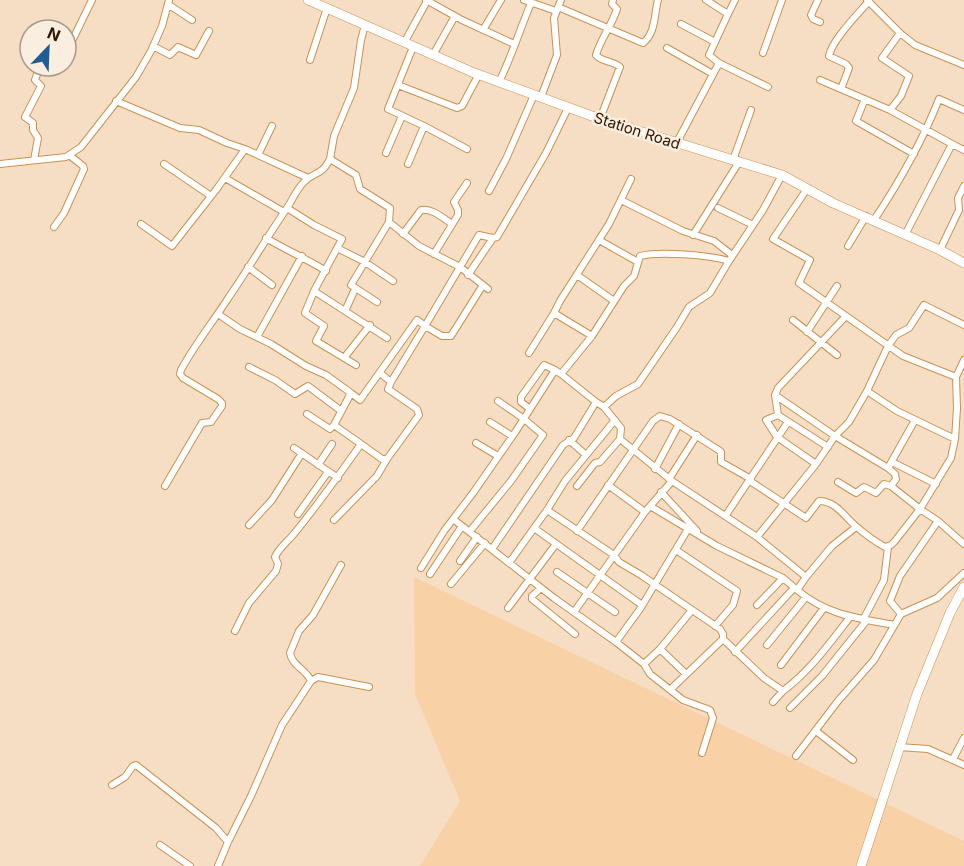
<svg xmlns="http://www.w3.org/2000/svg" width="964" height="866" viewBox="0 0 964 866" font-family="Inter,sans-serif">
  <style>
    .built { fill: #f8d1a6 }
    .lines { fill: none; stroke-linecap: round; stroke-linejoin: round }
    .street-casing { stroke: #ca924f; stroke-width: 8 }
    .secondary-casing { stroke: #ca924f; stroke-width: 10 }
    .street { stroke: #fff; stroke-width: 6 }
    .secondary { stroke: #fff; stroke-width: 9 }
    .labels { text-anchor: middle; stroke-width: 5; stroke-linejoin: round; paint-order: stroke }
    .street-label { font-size: 15px; fill: #2e1800; stroke: #faeee1 }
  </style>
  <rect width="100%" height="100%" fill="#f6dec5"/>
  <!-- built -->
  <path class="built" d="M 414,577 L 964,841 L 964,866 L 420,866 L 460,801 L 415,694 Z"/>
  <g class="lines">
    <defs>
      <path id="street" d="M 426,0 L 462,20 L 514,44
        M 524,0 L 556,11
        M 706,0 L 728,14 L 735,0
        M 818,0 L 811,15 L 813,19 L 820,22
        M 867,0 L 900,33 L 915,45 L 964,65
        M 869,1 C 858,14 832,40 829,56 L 846,64 L 849,68 L 841,89 L 890,110
        M 169,5 L 192,20
        M 558,7 L 643,43 C 656,33 654,14 658,0
        M 681,24 L 715,42
        M 365,25 L 361,40 L 354,88 L 334,136 L 330,159 L 356,175 L 360,189 L 390,208 L 389,222 L 419,246 L 460,267 L 488,289
        M 483,30 L 501,0
        M 900,33 L 882,58 L 909,76 L 901,96 L 890,110 L 952,144
        M 73,39 L 92,0
        M 404,43 L 427,1
        M 153,46 L 170,55 L 178,47 L 196,55 L 209,31
        M 667,48 L 713,74
        M 763,53 L 782,0
        M 433,55 L 455,16
        M 310,60 L 327,8
        M 719,63 L 709,55 L 728,14
        M 820,80 L 841,89
        M 499,82 C 512,56 520,29 531,3
        M 398,85 L 457,108 L 462,106 L 479,74
        M 541,97 L 557,55 L 554,18 L 561,0
        M 865,99 L 856,121 L 914,154
        M 116,101 L 180,128 L 199,130 L 227,143 L 245,149
        M 600,119 L 620,67 C 614,61 601,62 596,55 C 601,38 612,25 617,9 L 612,4 L 613,0
        M 424,126 L 467,149
        M 676,144 L 719,63 L 768,87
        M 386,153 L 402,116
        M 258,155 L 272,126
        M 330,159 C 321,177 314,171 304,182 C 296,190 293,199 287,208 L 314,225 L 342,239 L 314,291 L 305,313 L 324,326 L 316,341 L 356,365
        M 34,160 L 38,138 L 33,130 L 33,123 L 25,117 L 41,86 L 35,80 L 40,66
        M 733,160 L 751,110
        M 0,164 L 66,157 L 81,147 L 136,77 L 151,51 L 162,26 L 169,0
        M 164,164 L 211,196
        M 408,164 L 424,126 L 388,109 L 413,47
        M 225,178 L 284,212
        M 807,189 L 773,239 L 810,260 L 799,283 L 903,356 L 956,377
        M 489,191 L 506,159 L 534,95
        M 621,200 L 683,231 L 714,241 L 732,255
        M 718,208 L 753,225
        M 874,220 C 900,181 922,142 939,99 L 964,110
        M 141,224 L 172,246 L 216,190 L 245,149 L 308,178
        M 54,227 L 64,213 L 84,169 L 83,166 L 69,155
        M 403,234 L 421,210 C 432,208 443,218 452,224
        M 693,235 L 739,162
        M 905,235 L 952,144 L 964,150
        M 266,238 C 286,250 307,259 326,271
        M 599,240 L 638,262
        M 848,246 L 866,216
        M 339,249 L 365,262 L 393,281
        M 940,250 L 959,210 L 958,198 L 964,186
        M 434,254 L 458,215 L 458,210 L 454,202 L 467,183
        M 248,267 L 272,285
        M 468,275 L 493,238 L 497,237 L 546,153 L 568,108
        M 577,275 L 614,301
        M 314,291 L 387,338
        M 377,302 L 351,285 L 389,222
        M 346,309 L 355,289
        M 218,314 L 240,329 L 271,344 L 306,366 L 326,375 L 351,393
        M 793,320 L 837,355
        M 807,332 L 837,286
        M 592,336 L 554,313 L 560,301 L 609,224 L 631,179
        M 257,337 L 302,256
        M 529,353 L 554,313
        M 344,358 L 370,325
        M 249,367 L 275,380 L 295,394 L 308,386 L 340,410
        M 561,374 L 596,402
        M 391,382 L 425,326 L 442,336 L 451,336 L 483,285
        M 867,391 L 888,346 L 896,335 L 909,328 L 924,305 L 964,325
        M 604,407 L 616,396 L 638,384 L 677,327 L 689,307 L 710,293 L 729,261
        M 530,409 L 521,402 L 521,397 L 544,365 L 555,370
        M 307,414 L 330,429 L 334,425
        M 778,415 L 766,420 L 777,437 L 816,464
        M 615,420 L 565,481 L 547,510 L 614,555 L 619,562 L 641,575 L 720,629 L 723,634 L 723,639 L 764,678 L 783,691 C 810,671 830,643 850,617
        M 490,422 L 512,436
        M 569,440 L 586,455
        M 476,443 L 498,456
        M 361,444 L 382,459 L 387,459 L 419,415 L 417,409 L 388,389 L 391,382 L 380,373
        M 828,447 L 778,415 L 775,395 L 778,388 L 846,316
        M 294,448 L 338,478
        M 892,462 L 936,484
        M 318,465 L 332,444
        M 888,468 L 915,420
        M 655,469 L 679,424
        M 669,479 L 697,435
        M 750,481 L 806,518 L 819,501 C 837,501 845,518 858,528 C 866,535 876,542 885,547 L 891,545 L 895,541 L 920,509 L 891,486 L 896,479 L 895,474 L 888,468 L 835,436 L 775,395
        M 838,482 L 856,493 L 864,487 L 876,493 L 884,484 L 891,486
        M 608,485 L 645,512
        M 165,486 L 202,423 L 211,422 L 222,406 L 222,403 L 218,399 L 183,378 L 180,374 L 181,370 C 195,344 213,322 229,297 C 249,268 267,237 287,208
        M 577,486 L 595,463 L 600,462 L 620,439
        M 661,492 L 697,531
        M 650,506 L 717,546 L 783,578 L 797,590
        M 298,514 L 328,472
        M 726,515 L 788,422
        M 453,519 L 554,598 L 616,642 L 644,664 L 650,674 L 683,700 L 710,710 L 713,718 L 702,753
        M 334,520 L 377,476 L 387,459
        M 938,521 L 964,544
        M 249,525 L 272,500 L 302,453
        M 534,528 L 642,605
        M 470,531 L 511,481 L 543,435 L 524,419 L 498,401
        M 577,531 L 653,421 L 660,416 L 670,419 L 717,449 L 721,452 L 721,462 L 751,479
        M 757,537 L 816,464 L 835,436 L 849,422 L 867,391 L 897,411 L 955,439
        M 492,549 L 563,445 L 574,438 L 596,402 L 604,407 L 621,428 L 620,439 L 672,481 L 757,537 L 806,577 L 797,590 C 827,615 857,618 894,625
        M 676,550 L 737,591 L 733,605 L 715,626
        M 460,561 L 477,537
        M 509,563 L 547,510
        M 421,568 L 444,531 L 473,493 L 516,431 L 555,370 L 561,374 L 592,336 L 624,286 L 634,276 L 640,256 C 659,251 709,255 729,261 L 763,210 L 782,175
        M 557,572 L 615,612
        M 430,574 L 462,526
        M 806,577 L 832,546 L 856,527
        M 451,584 L 485,543
        M 541,588 L 532,596 L 532,599 L 575,634
        M 757,605 L 783,578
        M 508,608 L 556,544
        M 574,612 L 645,512 L 672,481
        M 901,614 L 890,601 L 900,576 L 938,521 L 920,509 L 951,458 L 955,439 L 957,408 L 956,377 L 964,360
        M 863,620 L 884,580 L 888,547
        M 235,631 L 249,603 L 276,571 L 278,564 L 275,557 C 279,548 287,542 293,535 C 317,506 339,475 361,444 L 334,425 L 351,393 L 360,400 L 417,320 L 425,326 L 479,235 L 493,238
        M 616,642 L 640,609 L 688,529
        M 767,645 L 806,597
        M 660,649 L 686,674
        M 735,652 L 794,588
        M 644,664 L 660,649 L 692,610
        M 781,665 L 824,608
        M 311,681 C 306,669 292,666 290,653 L 299,631 L 313,615 L 341,565
        M 670,690 L 723,639
        M 773,702 L 783,691
        M 790,708 L 822,676 L 867,620
        M 816,731 L 853,760
        M 899,747 L 928,749 L 964,765
        M 796,756 L 838,701 L 874,660 L 901,614 L 937,598 L 964,573
        M 953,759 L 964,738
        M 112,785 L 125,777 L 133,766 L 136,765 L 216,828 L 228,842 L 251,796 L 282,725 L 311,681 L 318,677 L 369,687
        M 160,845 L 190,866
        M 218,866 L 228,842"/>
      <path id="secondary" d="M 308,0 L 472,72 L 600,119 L 782,175 L 833,203 L 940,250 L 964,263
        M 861,866 L 917,694 L 950,613 L 964,587"/>
    </defs>
    <!-- street casing -->
    <use href="#street" class="street-casing"/>
    <!-- secondary casing -->
    <use href="#secondary" class="secondary-casing"/>
    <!-- street -->
    <use href="#street" class="street"/>
    <!-- secondary -->
    <use href="#secondary" class="secondary"/>
  </g>
  <g class="labels">
    <!-- street labels -->
    <g class="street-label">
      <text transform="translate(637 131) rotate(18)" y="5">Station Road</text>
    </g>
  </g>
  <!-- north arrow -->
  <g transform="translate(48 48) rotate(23)"><circle r="28" fill="#faeee1" stroke="#a89887" stroke-width="1.5"/>
  <path d="M0-4.5L10 22L0 15L-10 22Z" fill="#215d94"/>
  <text y="-9" font-size="16" font-weight="bold" text-anchor="middle" fill="#2e1800">N</text>
  </g>
</svg>
